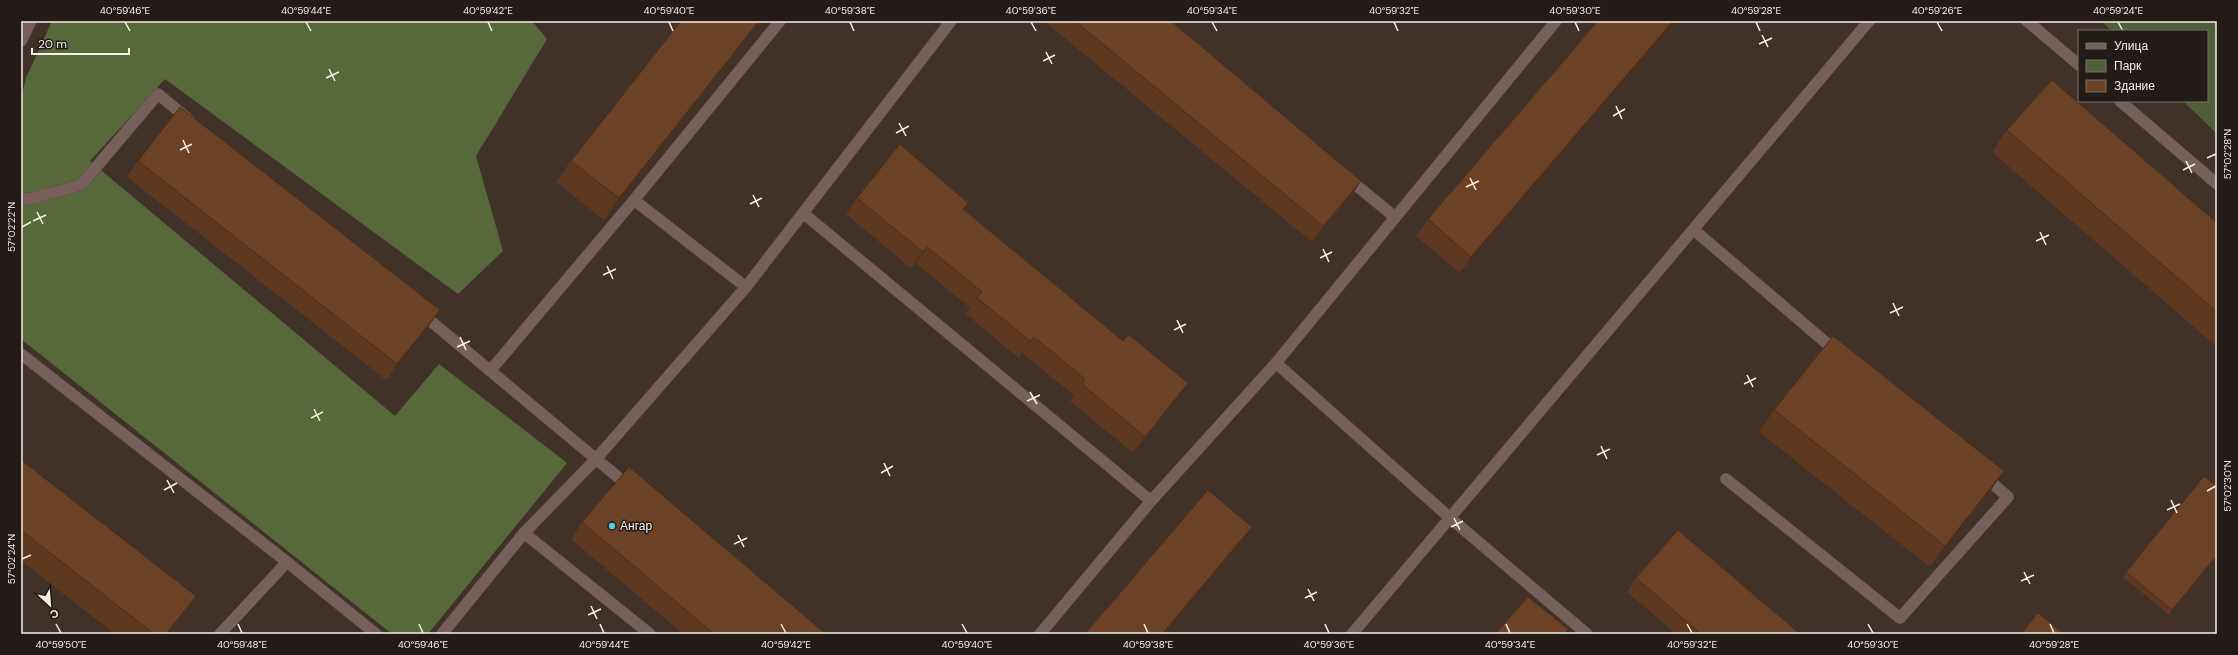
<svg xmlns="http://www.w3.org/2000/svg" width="2238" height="655" viewBox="0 0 2238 655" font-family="'DM Sans',sans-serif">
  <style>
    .green { fill: #505f3a }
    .forest { fill: #57693b }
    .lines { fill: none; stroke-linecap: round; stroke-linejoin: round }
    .service-casing { stroke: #5e5047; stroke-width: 12 }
    .minor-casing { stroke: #5e5047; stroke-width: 12 }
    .service { stroke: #775f5b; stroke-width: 11 }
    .minor { stroke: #775f5b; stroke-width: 11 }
    .wall { fill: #5d3921 }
    .shaded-wall { fill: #4c2e1b }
    .building { fill: #6c4226; stroke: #4c2e1b }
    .ticks { fill: none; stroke: #f9efe9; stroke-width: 1.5 }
    .poi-dot { fill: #57c9e2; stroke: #221b17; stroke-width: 1.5 }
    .labels { text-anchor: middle; stroke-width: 3; stroke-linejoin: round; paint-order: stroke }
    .poi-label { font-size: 12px; fill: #f9efe9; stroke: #221b17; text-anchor: start }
    .neatline { fill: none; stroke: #f9efe9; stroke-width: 1.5 }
    .ticks-label { font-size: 10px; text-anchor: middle; fill: #f9efe9 }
  </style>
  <rect width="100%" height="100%" fill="#403228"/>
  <!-- green -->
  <path class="green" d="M 2101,21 L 2217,21 L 2217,134 L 2183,101 L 2207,101 L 2207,31 L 2112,31 Z"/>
  <!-- forest -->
  <path class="forest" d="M 52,21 L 532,21 L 547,39 L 476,156 L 503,251 L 458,294 L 165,79 L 90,161 L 395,416 L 439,364 L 567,463 L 428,634 L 392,634 L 21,339 L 21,98 L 26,78 Z"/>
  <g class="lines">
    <defs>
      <path id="service" d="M 2027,21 L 2079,65
        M 21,41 L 31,21
        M 2120,101 L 2217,184
        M 81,185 L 158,94 L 188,119
        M 803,213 L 1151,501
        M 1694,230 L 1838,353
        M 746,287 L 634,200 L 780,21
        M 421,313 L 596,459
        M 1276,363 L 1556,21
        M 490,371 L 634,200
        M 1726,479 L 1900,618 L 2008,497 L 1984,476
        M 524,533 L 650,634
        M 220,634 L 287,562
        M 1040,634 L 1151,501 L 1276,363 L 1449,517 L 1587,634"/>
      <path id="minor" d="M 1346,177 L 1395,217
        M 21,198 L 29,199 L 81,185
        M 21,354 L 287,562 L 376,634
        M 596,459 L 630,487
        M 442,634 L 524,533 L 596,459 L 746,287 L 951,21
        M 1352,634 L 1869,21"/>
    </defs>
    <!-- service casing -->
    <use href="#service" class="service-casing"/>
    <!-- minor casing -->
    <use href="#minor" class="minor-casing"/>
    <!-- service -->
    <use href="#service" class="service"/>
    <!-- minor -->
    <use href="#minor" class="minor"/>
  </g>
  <!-- wall -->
  <path class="wall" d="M 760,21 L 604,220 L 556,182 L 571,161 Z
    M 1044,21 L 1171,21 L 1361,181 L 1350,197 L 1312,242 Z
    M 1598,21 L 1676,21 L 1460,273 L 1416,236 L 1428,219 Z
    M 2007,130 L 2217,223 L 2217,347 L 1992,152 Z
    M 138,161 L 429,326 L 386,380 L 127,177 Z
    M 857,198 L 964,209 L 1123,341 L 1188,383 L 1176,400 L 1133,453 L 1070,401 L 1074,395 L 1022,353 L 1019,358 L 966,314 L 970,308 L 916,263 L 911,268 L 846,214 Z
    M 1774,410 L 1989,493 L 1930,567 L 1759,432 Z
    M 21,460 L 196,596 L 182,616 L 168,634 L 115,634 L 21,561 Z
    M 582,522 L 826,634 L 683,634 L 571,539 Z
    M 2217,556 L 2169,615 L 2123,577 L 2126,572 Z
    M 1636,578 L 1800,634 L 1676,634 L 1627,592 Z"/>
  <!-- shaded-wall -->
  <path class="shaded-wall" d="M 759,21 L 760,21 L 604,220 L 619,198 Z
    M 1673,21 L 1676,21 L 1460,273 L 1471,257 Z
    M 1361,181 L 1350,197 L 1312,242 L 1323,226 Z
    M 927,247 L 916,263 L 911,268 L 923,252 Z
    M 440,310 L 429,326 L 386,380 L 397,364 Z
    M 1034,337 L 1022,353 L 1019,358 L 1030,341 Z
    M 1188,383 L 1176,400 L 1133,453 L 1145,437 Z
    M 2004,471 L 1989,493 L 1930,567 L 1945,546 Z
    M 1252,527 L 1241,544 L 1164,634 L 1162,634 Z
    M 2217,555 L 2217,556 L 2169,615 L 2172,610 Z
    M 196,596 L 182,616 L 168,634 L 166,634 Z"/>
  <!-- building -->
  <path class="building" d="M 681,21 L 759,21 L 619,198 L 571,161 Z
    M 1075,21 L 1171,21 L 1361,181 L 1323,226 Z
    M 1598,21 L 1673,21 L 1471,257 L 1428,219 Z
    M 2052,80 L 2217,223 L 2217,312 L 2007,130 Z
    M 180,107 L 440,310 L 397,364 L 138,161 Z
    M 900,144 L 968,203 L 963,209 L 1123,341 L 1129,335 L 1188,383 L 1145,437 L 1082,384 L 1085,379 L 1034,337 L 1030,341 L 977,298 L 982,292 L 927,247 L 923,252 L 857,198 Z
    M 1833,336 L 2004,471 L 1945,546 L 1774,410 Z
    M 21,460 L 196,596 L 166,634 L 154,634 L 21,530 Z
    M 629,467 L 826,634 L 714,634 L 582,522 Z
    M 2204,476 L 2217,486 L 2217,555 L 2172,610 L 2126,572 Z
    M 1208,490 L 1252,527 L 1162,634 L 1085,634 Z
    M 1678,530 L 1800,634 L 1701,634 L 1636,578 Z
    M 1528,597 L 1568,629 L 1564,634 L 1495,634 Z
    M 2038,613 L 2064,634 L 2021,634 Z"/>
  <!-- ticks -->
  <path class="ticks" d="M 125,22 L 130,31M 306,22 L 311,31M 488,22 L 492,31M 669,22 L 673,31M 850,22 L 854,31M 1031,22 L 1036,31M 1212,22 L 1217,31M 1394,22 L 1398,31M 1575,22 L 1579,31M 1756,22 L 1760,31M 1937,22 L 1942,31M 2118,22 L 2123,31M 1762,35 L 1768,47M 1759,44 L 1772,38M 1046,52 L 1052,64M 1043,61 L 1055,55M 329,69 L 335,81M 326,78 L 339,72M 1616,106 L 1622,119M 1613,116 L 1625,109M 899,123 L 906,136M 896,133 L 909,126M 183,140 L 189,153M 180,150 L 192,144M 2207,158 L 2216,154M 2186,161 L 2192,173M 2183,170 L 2195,164M 1470,178 L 1476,190M 1466,187 L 1479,181M 753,195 L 759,207M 750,204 L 762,198M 37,212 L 43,224M 33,221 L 46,215M 22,227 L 31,222M 2040,232 L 2046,245M 2036,241 L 2049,235M 1323,249 L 1329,262M 1320,258 L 1332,252M 607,266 L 613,279M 603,275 L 616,269M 1893,303 L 1899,316M 1890,313 L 1903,307M 1177,320 L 1183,333M 1174,330 L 1186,324M 460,337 L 466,350M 457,347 L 470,341M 1747,375 L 1753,387M 1744,384 L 1756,378M 1030,392 L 1037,404M 1027,401 L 1040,395M 314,409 L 320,421M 311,418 L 323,412M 1601,446 L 1607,459M 1597,455 L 1610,449M 884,463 L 890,476M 881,473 L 893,466M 167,480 L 174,493M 164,490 L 177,483M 2207,491 L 2216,486M 2171,500 L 2177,513M 2167,510 L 2180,504M 1454,518 L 1460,530M 1451,527 L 1463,521M 738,535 L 744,547M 734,544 L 747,538M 22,559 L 31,555M 2024,572 L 2030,584M 2021,581 L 2034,575M 1308,589 L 1314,601M 1305,598 L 1317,592M 591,606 L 597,619M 588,615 L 601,609M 56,624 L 61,633M 238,624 L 242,633M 419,624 L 423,633M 600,624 L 604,633M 781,624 L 786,633M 962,624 L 967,633M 1144,624 L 1148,633M 1325,624 L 1329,633M 1506,624 L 1510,633M 1687,624 L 1692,633M 1868,624 L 1873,633M 2050,624 L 2054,633"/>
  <!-- markers -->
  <circle class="poi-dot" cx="612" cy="526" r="4"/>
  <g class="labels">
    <!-- poi labels -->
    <g class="poi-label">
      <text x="620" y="530">Ангар</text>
    </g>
  </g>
  <!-- border -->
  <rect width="2238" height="655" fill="none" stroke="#221b17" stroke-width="44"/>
  <!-- legend -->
  <rect x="2078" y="30" width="130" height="72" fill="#221b17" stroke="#78706b"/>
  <rect x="2086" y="43" width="20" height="6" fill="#775f5b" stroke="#78706b"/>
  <text x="2114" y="50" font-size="12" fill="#f9efe9">Улица</text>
  <rect x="2086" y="60" width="20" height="12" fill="#505f3a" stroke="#78706b"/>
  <text x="2114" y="70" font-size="12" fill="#f9efe9">Парк</text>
  <rect x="2086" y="80" width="20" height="12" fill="#6c4226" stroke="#78706b"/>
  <text x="2114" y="90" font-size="12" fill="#f9efe9">Здание</text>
  <!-- north arrow -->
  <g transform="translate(50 605) rotate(154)" stroke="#221b17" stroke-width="3" paint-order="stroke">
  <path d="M0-3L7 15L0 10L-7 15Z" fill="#f9efe9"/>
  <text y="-6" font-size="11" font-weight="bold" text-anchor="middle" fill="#f9efe9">С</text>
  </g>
  <!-- scale -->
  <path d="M32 48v6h97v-6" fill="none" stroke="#f9efe9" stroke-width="2"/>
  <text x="38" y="48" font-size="12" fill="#f9efe9" stroke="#221b17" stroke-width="3" paint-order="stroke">20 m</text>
  <rect x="22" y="22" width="2194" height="611" class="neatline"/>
  <g class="ticks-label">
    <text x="125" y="14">40°59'46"E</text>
    <text x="306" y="14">40°59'44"E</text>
    <text x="488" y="14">40°59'42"E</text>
    <text x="669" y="14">40°59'40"E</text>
    <text x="850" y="14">40°59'38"E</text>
    <text x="1031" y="14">40°59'36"E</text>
    <text x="1212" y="14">40°59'34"E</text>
    <text x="1394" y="14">40°59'32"E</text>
    <text x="1575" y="14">40°59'30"E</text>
    <text x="1756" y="14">40°59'28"E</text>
    <text x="1937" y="14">40°59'26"E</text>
    <text x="2118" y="14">40°59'24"E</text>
    <text transform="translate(2227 154) rotate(-90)" y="4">57°02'28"N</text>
    <text transform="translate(11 227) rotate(-90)" y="4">57°02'22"N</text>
    <text transform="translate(2227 486) rotate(-90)" y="4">57°02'30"N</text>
    <text transform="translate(11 559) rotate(-90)" y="4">57°02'24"N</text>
    <text x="61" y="648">40°59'50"E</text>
    <text x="242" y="648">40°59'48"E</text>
    <text x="423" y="648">40°59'46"E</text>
    <text x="604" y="648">40°59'44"E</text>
    <text x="786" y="648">40°59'42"E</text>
    <text x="967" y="648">40°59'40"E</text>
    <text x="1148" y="648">40°59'38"E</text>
    <text x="1329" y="648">40°59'36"E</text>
    <text x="1510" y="648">40°59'34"E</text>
    <text x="1692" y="648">40°59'32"E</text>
    <text x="1873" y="648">40°59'30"E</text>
    <text x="2054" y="648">40°59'28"E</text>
  </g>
</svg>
